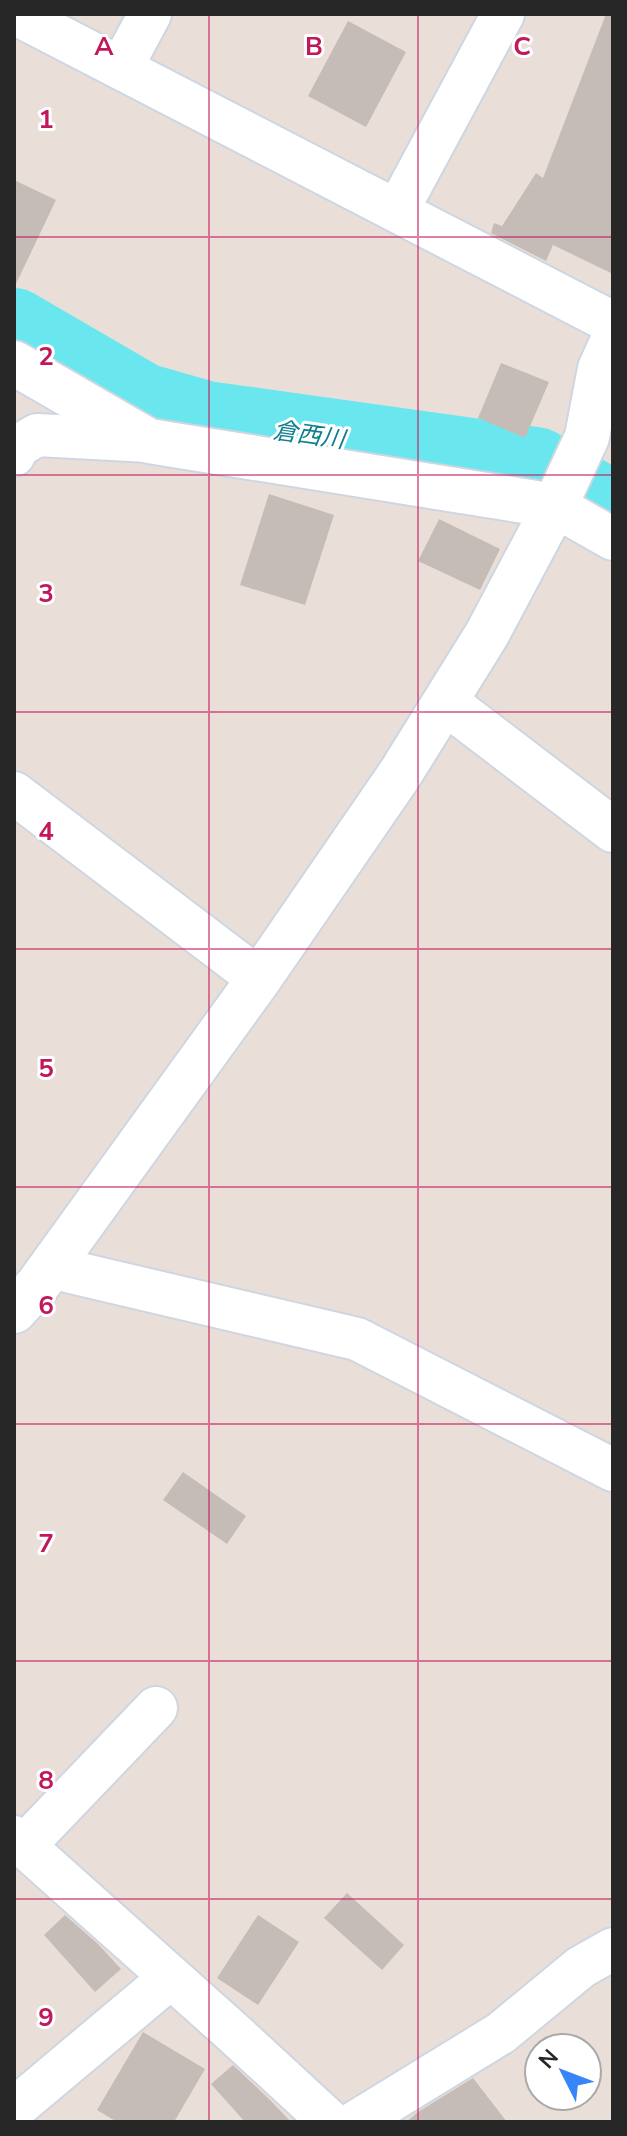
<svg xmlns="http://www.w3.org/2000/svg" width="627" height="2136" viewBox="0 0 627 2136" font-family="'Nunito Sans','Noto Sans JP',sans-serif">
  <style>
    .lines { fill: none; stroke-linecap: round; stroke-linejoin: round }
    .river { stroke: #6ae7ee; stroke-width: 80 }
    .building { fill: #c5bcb8 }
    .minor-casing { stroke: #ced6e1; stroke-width: 46 }
    .tertiary-casing { stroke: #ced6e1; stroke-width: 48 }
    .minor { stroke: #fff; stroke-width: 42 }
    .tertiary { stroke: #fff; stroke-width: 44 }
    .grid { fill: none; stroke: #c2185b; stroke-width: 2; stroke-opacity: 0.55 }
    .labels { text-anchor: middle; stroke-width: 6; stroke-linejoin: round; paint-order: stroke }
    .water-label { font-size: 24px; font-style: italic; fill: #0d7e8f; stroke: #fff }
    .grid-label { font-size: 26px; text-anchor: middle; font-weight: bold; fill: #c2185b; stroke: #fff; stroke-width: 6; stroke-linejoin: round; paint-order: stroke }
  </style>
  <rect width="100%" height="100%" fill="#eadfd8"/>
  <g class="lines">
    <!-- river -->
    <path class="river" d="M 14,328 L 143,403 L 206,421 L 536,467 L 613,512"/>
  </g>
  <!-- building -->
  <path class="building" d="M 606,14 L 613,14 L 613,274 L 553,245 L 546,261 L 491,233 L 494,223 L 502,226 L 536,173 L 543,178 Z
    M 348,21 L 406,52 L 366,127 L 308,96 Z
    M 14,180 L 56,200 L 14,288 Z
    M 501,363 L 549,382 L 525,438 L 478,418 Z
    M 269,494 L 334,515 L 305,605 L 240,585 Z
    M 439,519 L 500,549 L 480,590 L 418,561 Z
    M 183,1472 L 246,1516 L 227,1544 L 163,1500 Z
    M 347,1893 L 404,1945 L 382,1970 L 324,1918 Z
    M 65,1915 L 98,1944 L 121,1969 L 95,1992 L 44,1935 Z
    M 258,1915 L 299,1942 L 258,2005 L 217,1978 Z
    M 143,2032 L 205,2069 L 174,2122 L 117,2122 L 97,2110 Z
    M 233,2065 L 270,2100 L 291,2122 L 245,2122 L 211,2084 Z
    M 473,2078 L 507,2122 L 406,2122 L 418,2112 Z"/>
  <g class="lines">
    <defs>
      <path id="minor" d="M 16,14 L 613,323
        M 121,68 L 150,14
        M 397,211 L 503,14
        M 14,455 L 17,447 L 37,435 L 149,441
        M 555,506 L 613,539
        M 14,793 L 259,979
        M 50,1267 L 357,1339 L 613,1470
        M 14,1837 L 238,2037 L 330,2122
        M 24,1846 L 156,1708
        M 14,2109 L 170,1978
        M 356,2122 L 501,2033 L 581,1967 L 613,1949"/>
      <path id="tertiary" d="M 14,363 L 149,441 L 555,506
        M 445,702 L 613,830
        M 14,1311 L 37,1286 L 259,979 L 400,774 L 487,634 L 555,506 L 587,437 L 600,369 L 613,340"/>
    </defs>
    <!-- minor casing -->
    <use href="#minor" class="minor-casing"/>
    <!-- tertiary casing -->
    <use href="#tertiary" class="tertiary-casing"/>
    <!-- minor -->
    <use href="#minor" class="minor"/>
    <!-- tertiary -->
    <use href="#tertiary" class="tertiary"/>
  </g>
  <!-- grid -->
  <path class="grid" d="M 209,14 L 209,2122M 418,14 L 418,2122M 14,237 L 613,237M 14,475 L 613,475M 14,712 L 613,712M 14,949 L 613,949M 14,1187 L 613,1187M 14,1424 L 613,1424M 14,1661 L 613,1661M 14,1899 L 613,1899"/>
  <g class="labels">
    <!-- water labels -->
    <g class="water-label">
      <text transform="translate(309 435) rotate(8)" y="8">倉西川</text>
    </g>
  </g>
  <g class="grid-label">
    <text x="104" y="55">A</text>
    <text x="314" y="55">B</text>
    <text x="522" y="55">C</text>
    <text x="46" y="128">1</text>
    <text x="46" y="365">2</text>
    <text x="46" y="602">3</text>
    <text x="46" y="840">4</text>
    <text x="46" y="1077">5</text>
    <text x="46" y="1314">6</text>
    <text x="46" y="1552">7</text>
    <text x="46" y="1789">8</text>
    <text x="46" y="2026">9</text>
  </g>
  <!-- border -->
  <rect width="627" height="2136" fill="none" stroke="#272727" stroke-width="32"/>
  <!-- north arrow -->
  <g transform="translate(563 2072) rotate(312)"><circle r="38" fill="#ffffff" stroke="#a9a9a9" stroke-width="2"/>
  <path d="M0-6L14 30L0 20L-14 30Z" fill="#3685f9"/>
  <text y="-12" font-size="22" font-weight="bold" text-anchor="middle" fill="#272727">N</text>
  </g>
</svg>
